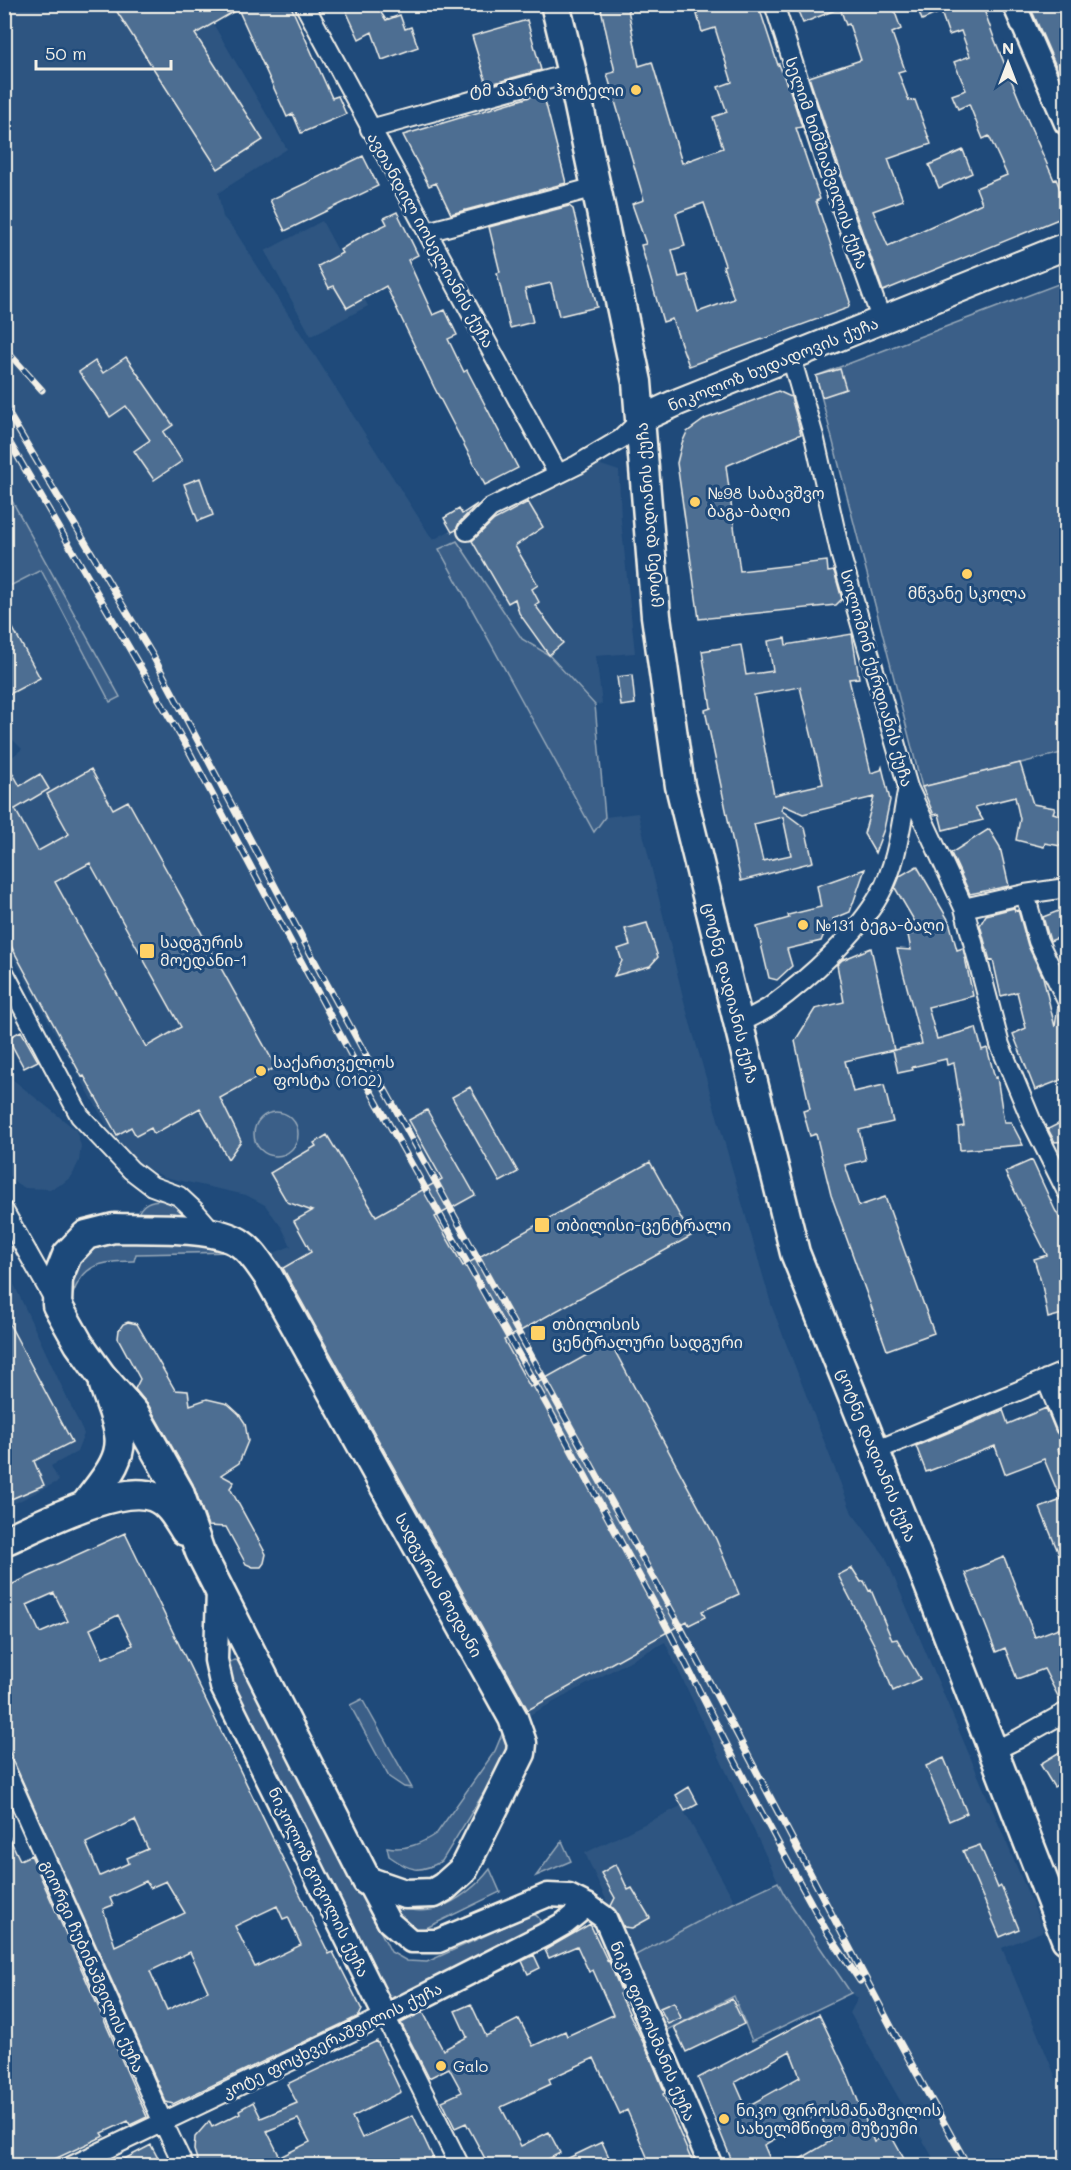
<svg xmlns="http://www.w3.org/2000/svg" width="1071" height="2170" viewBox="0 0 1071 2170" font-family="Mali,'Noto Sans Georgian',sans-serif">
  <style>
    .built { fill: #2d5581 }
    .green { fill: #3a5f88; stroke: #97a8b8; stroke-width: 1.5 }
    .building { fill: #4d6e92; stroke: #f4f1e8; stroke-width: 1.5; fill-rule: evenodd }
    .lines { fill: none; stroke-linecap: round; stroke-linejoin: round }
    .minor-casing { stroke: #f4f1e8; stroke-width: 22 }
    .tertiary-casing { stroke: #f4f1e8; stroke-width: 27 }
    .secondary-casing { stroke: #f4f1e8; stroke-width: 30 }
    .primary-casing { stroke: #f4f1e8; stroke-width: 33 }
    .minor { stroke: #1f4a7a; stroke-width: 18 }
    .tertiary { stroke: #1f4a7a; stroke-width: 22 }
    .secondary { stroke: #1f4a7a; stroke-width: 26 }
    .primary { stroke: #1f4a7a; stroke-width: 28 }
    .rail-casing { stroke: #f4f1e8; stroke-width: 7 }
    .rail { stroke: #1f4a7a; stroke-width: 4.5; stroke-dasharray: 14; stroke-linecap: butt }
    .poi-dot { fill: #ffd166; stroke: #1f4a7a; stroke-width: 2 }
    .labels { text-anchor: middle; stroke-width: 6; stroke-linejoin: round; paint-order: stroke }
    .poi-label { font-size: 16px; fill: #f4f1e8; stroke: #1f4a7a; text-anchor: start }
    .street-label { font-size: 16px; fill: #f4f1e8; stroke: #1f4a7a }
  </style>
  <rect width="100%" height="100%" fill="#1f4a7a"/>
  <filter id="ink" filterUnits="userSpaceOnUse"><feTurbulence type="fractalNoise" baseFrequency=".0167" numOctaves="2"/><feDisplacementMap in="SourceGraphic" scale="12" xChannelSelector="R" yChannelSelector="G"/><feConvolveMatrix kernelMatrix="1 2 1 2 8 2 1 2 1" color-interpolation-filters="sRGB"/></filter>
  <g filter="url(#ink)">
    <!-- built -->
    <path class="built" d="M 5,5 L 202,5 L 287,149 L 218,193 L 223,217 L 235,231 L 433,540 L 451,530 L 453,532 L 464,526 L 469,534 L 598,464 L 619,471 L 621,520 L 635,653 L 596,656 L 602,704 L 595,705 L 549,655 L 522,639 L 461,547 L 594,831 L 605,817 L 638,813 L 685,1005 L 772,1307 L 852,1513 L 885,1556 L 1044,1931 L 1002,1948 L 1066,2102 L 1066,2165 L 937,2165 L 850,2013 L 858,1998 L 851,1993 L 784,1894 L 665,1642 L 526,1717 L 264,1257 L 291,1246 L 282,1228 L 265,1205 L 246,1195 L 164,1177 L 131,1160 L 116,1142 L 5,943 L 5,760 L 7,761 L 22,749 L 5,732 L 4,579 L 9,587 L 40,570 L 110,701 L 120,697 L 5,488 Z
      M 322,221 L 368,306 L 311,336 L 265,251 Z
      M 12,1079 L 76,1130 L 81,1146 L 79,1161 L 72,1176 L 62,1184 L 50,1189 L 25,1188 L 16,1183 L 5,1170 L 5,1081 Z
      M 4,1263 L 84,1434 L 77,1452 L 51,1466 L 59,1481 L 5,1508 Z
      M 681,1806 L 735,1902 L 632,1957 L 585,1853 Z"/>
    <!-- green -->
    <path class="green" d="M 1066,281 L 1066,752 L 922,787 L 816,376 Z
      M 5,488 L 120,697 L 110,702 L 41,570 L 8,587 L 4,579 Z
      M 457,541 L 522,639 L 549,655 L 595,705 L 605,817 L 594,832 L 439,549 Z
      M254 1134a22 22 0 1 1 44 0a22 22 0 1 1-44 0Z
      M 163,1200 L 173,1202 L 191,1217 L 137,1216 C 142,1203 150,1200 163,1200 Z
      M 105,1242 L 221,1243 L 234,1252 L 136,1254 L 134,1261 C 102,1262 83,1262 72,1297 C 70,1269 80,1253 105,1242 Z
      M 234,1660 L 241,1661 L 391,1952 L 407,1961 L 427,1962 L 533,1914 C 539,1916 541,1920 540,1926 L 398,1997 L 382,1993 L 221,1673 L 226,1664 Z
      M 362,1699 L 412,1788 L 404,1787 L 389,1777 L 350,1705 Z
      M 507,1722 L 509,1743 L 506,1756 L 442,1861 C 419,1874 410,1871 389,1856 L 387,1847 C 406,1851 422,1843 437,1833 L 495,1751 Z
      M 562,1841 L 571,1861 L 536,1876 Z
      M 490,1869 L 500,1892 L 420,1931 C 405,1931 402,1920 396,1908 C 410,1910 425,1913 438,1908 C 458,1901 478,1885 490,1869 Z
      M 778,1882 L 784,1894 L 851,1993 L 752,2041 L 734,1996 L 663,2032 L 632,1957 L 735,1902 Z"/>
    <!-- building -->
    <path class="building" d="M 112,4 L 290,4 L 332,98 L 338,96 L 346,114 L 301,133 L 293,114 L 287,117 L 238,9 L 195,34 L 263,140 L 218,169 Z
      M 343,4 L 375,4 L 386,20 L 400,15 L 405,29 L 411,27 L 418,47 L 382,60 L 372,32 L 359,39 Z
      M 600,4 L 627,4 L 639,66 L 652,62 L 682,163 L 723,148 L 713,117 L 727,112 L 718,87 L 732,82 L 715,28 L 702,32 L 694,4 L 758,4 L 778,65 L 779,64 L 787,85 L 788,84 L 802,127 L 796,128 L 820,199 L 816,201 L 850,302 L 848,308 L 689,366 L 672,319 L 663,322 L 641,245 L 646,244 L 632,204 L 644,200 L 607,74 L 615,72 ZM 704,203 L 725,265 L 723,266 L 734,299 L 698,312 L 687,275 L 679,277 L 672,250 L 685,246 L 676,213 Z
      M 795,4 L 892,4 L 901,29 L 892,33 L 905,70 L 898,72 L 909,101 L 915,100 L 931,144 L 888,159 L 903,200 L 873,211 L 888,246 L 982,203 L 976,188 L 1007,175 L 989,136 L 983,139 L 969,104 L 958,109 L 952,95 L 966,90 L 954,62 L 970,56 L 961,31 L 949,35 L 941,12 L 922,20 L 916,4 L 982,4 L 994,38 L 1028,121 L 1054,180 L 1056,179 L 1066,203 L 1066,216 L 883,291 L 836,158 L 809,77 L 861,60 L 849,24 L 846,25 L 840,8 L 803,23 Z
      M 1029,4 L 1066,4 L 1066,70 L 1059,73 Z
      M 527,20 L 541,70 L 487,85 L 472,36 Z
      M 543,93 L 566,183 L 451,214 L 436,183 L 429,186 L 403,135 Z
      M 963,150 L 972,173 L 939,188 L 929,165 Z
      M 363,156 L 378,186 L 285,231 L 270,200 Z
      M 569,206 L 573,209 L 597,307 L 559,316 L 551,283 L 525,289 L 533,322 L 510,328 L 497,273 L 500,272 L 489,227 Z
      M 397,212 L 418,255 L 408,260 L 433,315 L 445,310 L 457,335 L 448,339 L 464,372 L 467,370 L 518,468 L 485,485 L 434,387 L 386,286 L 347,308 L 334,286 L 329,288 L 318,266 L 342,253 L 340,250 L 362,236 L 387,224 L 384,218 Z
      M 126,357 L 173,425 L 163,432 L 182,461 L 154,480 L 134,451 L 150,440 L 126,406 L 110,417 L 79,372 L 95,361 L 103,373 Z
      M 840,369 L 846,389 L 822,397 L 816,376 Z
      M 778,391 L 791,397 L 801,434 L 726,466 L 740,571 L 827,561 L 828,572 L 834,571 L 842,599 L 836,605 L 699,619 L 677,463 L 682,443 L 687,432 L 705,419 Z
      M 200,478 L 213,515 L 198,521 L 184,484 Z
      M 528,502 L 543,527 L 515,546 L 538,585 L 532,589 L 539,602 L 535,605 L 563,643 L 549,655 L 519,613 L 515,599 L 508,603 L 472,541 L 494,520 Z
      M 477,504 L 459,523 L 456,530 L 452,532 L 444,518 L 459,509 L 462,514 Z
      M 4,612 L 40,678 L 4,697 Z
      M 852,634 L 859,678 L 849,679 L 871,773 L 881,770 L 882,767 L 890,800 L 884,829 L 875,853 L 864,834 L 874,797 L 803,814 L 783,805 L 781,810 L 805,828 L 813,862 L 741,881 L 705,710 L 711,708 L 702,651 L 741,645 L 746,675 L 773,671 L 768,641 L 785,638 L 786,645 ZM 800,687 L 823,784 L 774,795 L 754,695 ZM 783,817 L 791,855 L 763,861 L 754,824 Z
      M 632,675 L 635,704 L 621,706 L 617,677 Z
      M 4,758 L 20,786 L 40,774 L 49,789 L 15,809 L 38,851 L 69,834 L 47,794 L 91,769 L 113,809 L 128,801 L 276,1067 L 220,1098 L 241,1141 L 228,1159 L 200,1108 L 154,1134 L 151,1128 L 136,1136 L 131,1127 L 117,1135 L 84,1076 L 82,1077 L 4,933 ZM 90,863 L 181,1027 L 146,1047 L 55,882 Z
      M 1020,763 L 1033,804 L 1055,808 L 1053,813 L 1066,817 L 1066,847 L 1045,843 L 1044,847 L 1016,840 L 1020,819 L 1015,797 L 975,807 L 983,820 L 943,830 L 939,814 L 934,815 L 922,787 Z
      M 989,829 L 1000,847 L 1009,886 L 970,894 L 951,853 Z
      M 917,866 L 949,921 L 957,950 L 963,948 L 973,996 L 928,1007 L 937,1039 L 976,1028 L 982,1050 L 987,1048 L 995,1078 L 997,1077 L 1004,1122 L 1011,1122 L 1023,1145 L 960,1150 L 958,1127 L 964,1126 L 954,1063 L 947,1065 L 946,1059 L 912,1067 L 913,1070 L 898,1073 L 893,1050 L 845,1061 L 853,1092 L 884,1085 L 893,1122 L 859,1130 L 866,1160 L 845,1165 L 859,1206 L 885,1197 L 934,1333 L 887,1350 L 831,1195 L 816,1134 L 810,1136 L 803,1111 L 810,1109 L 795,1041 L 815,1009 L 844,1002 L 837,965 L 842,960 L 871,948 L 894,1050 L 922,1044 L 897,949 L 911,950 L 908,935 L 921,932 L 895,888 L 900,876 Z
      M 865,869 L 850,912 L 833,919 L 837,930 L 824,934 L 821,941 L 787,949 L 792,966 L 777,980 L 769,978 L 757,927 L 789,918 L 788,915 L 821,907 L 817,886 Z
      M 1014,908 L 1015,911 L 1018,910 L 1028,946 L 1043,977 L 1055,1027 L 1058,1006 L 1066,1010 L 1066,1078 L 1035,1090 L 1013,1034 L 1026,1028 L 1017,992 L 1001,996 L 993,960 L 990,961 L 980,925 L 986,915 Z
      M 1066,908 L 1066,935 L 1050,941 L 1043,917 Z
      M 647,923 L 658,957 L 650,966 L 614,976 L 622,961 L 618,949 L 630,945 L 625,929 Z
      M 21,1031 L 38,1061 L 24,1068 L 8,1038 Z
      M 470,1087 L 518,1172 L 500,1182 L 452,1097 Z
      M 427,1110 L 475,1195 L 435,1217 L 463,1266 L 650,1162 L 691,1236 L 504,1340 L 530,1387 L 610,1342 L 716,1539 L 739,1594 L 702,1611 L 705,1617 L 689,1625 L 687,1621 L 528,1710 L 283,1268 L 311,1252 L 294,1221 L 312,1211 L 287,1202 L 270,1173 L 316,1146 L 314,1143 L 327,1135 L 376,1216 L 442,1179 L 409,1120 Z
      M 1066,1120 L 1066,1141 L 1055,1142 L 1048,1129 Z
      M 1032,1160 L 1055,1210 L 1066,1229 L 1066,1313 L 1048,1318 L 1042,1285 L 1034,1259 L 1047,1255 L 1005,1172 Z
      M 4,1314 L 72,1442 L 34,1461 L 44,1485 L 4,1502 Z
      M 128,1322 L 137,1324 L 175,1390 L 188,1391 L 190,1405 L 207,1399 L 228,1404 L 239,1414 L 245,1423 L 248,1441 L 239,1463 L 221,1475 L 234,1482 L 230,1488 L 266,1554 L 264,1563 L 261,1567 L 253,1567 L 246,1564 L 226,1527 L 208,1526 L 193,1484 L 149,1406 L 135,1389 L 140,1379 L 118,1338 L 119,1330 L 123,1324 Z
      M 1046,1408 L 1056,1432 L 1064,1439 L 1066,1444 L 1058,1449 L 1066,1471 L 1066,1571 L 1040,1508 L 1061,1500 L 1044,1459 L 1005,1474 L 995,1446 L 926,1472 L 916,1446 L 1003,1410 L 1008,1424 Z
      M 125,1533 L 329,1954 L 333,1952 L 362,2010 L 359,2016 L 173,2104 L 166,2102 L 4,1740 L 4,1588 ZM 54,1593 L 68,1621 L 40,1633 L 27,1605 ZM 118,1615 L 133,1645 L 103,1658 L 90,1629 ZM 135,1820 L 148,1849 L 127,1858 L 129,1863 L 100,1876 L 86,1843 ZM 146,1881 L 150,1888 L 166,1881 L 185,1913 L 115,1946 L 103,1909 L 113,1905 L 110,1898 ZM 277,1906 L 283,1919 L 288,1917 L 301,1945 L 255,1967 L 235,1926 ZM 190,1952 L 208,1991 L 167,2010 L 150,1971 Z
      M 1004,1557 L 1035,1637 L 1066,1625 L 1066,1701 L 1061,1702 L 1044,1669 L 1017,1679 L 1005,1648 L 996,1652 L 965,1573 Z
      M 852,1568 L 861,1582 L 864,1581 L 869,1591 L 871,1590 L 892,1640 L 897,1639 L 920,1679 L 893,1691 L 876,1648 L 838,1575 Z
      M 1066,1748 L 1066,1779 L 1054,1787 L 1040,1764 Z
      M 944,1758 L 967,1813 L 949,1821 L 926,1766 Z
      M 689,1787 L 698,1804 L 685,1811 L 676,1795 Z
      M 4,1827 L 20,1860 L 31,1855 L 147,2117 L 130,2125 L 128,2121 L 102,2133 L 104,2136 L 40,2166 L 4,2166 Z
      M 980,1845 L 998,1888 L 1001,1886 L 1019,1929 L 1000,1937 L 963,1851 Z
      M 616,1864 L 628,1890 L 632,1888 L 650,1918 L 632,1928 L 624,1927 L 617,1913 L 611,1906 L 615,1898 L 601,1873 Z
      M 590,1924 L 608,1962 L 608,1959 L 622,1993 L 620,1994 L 652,2061 L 665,2093 L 663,2094 L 694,2166 L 651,2166 L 627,2110 L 620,2114 L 594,2058 L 549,2079 L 551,2084 L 501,2107 L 521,2146 L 549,2132 L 560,2153 L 535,2166 L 489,2166 L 466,2123 L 455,2128 L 442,2101 L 462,2092 L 449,2068 L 429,2078 L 401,2023 L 423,2012 L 443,2050 L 467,2037 L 455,2011 L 471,2004 L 486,2036 L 519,2019 L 533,2046 L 565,2031 L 567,2036 L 613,2015 L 593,1970 L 589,1972 L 577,1946 L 549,1958 L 545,1950 Z
      M 534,1955 L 540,1968 L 528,1974 L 522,1961 Z
      M 732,1999 L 744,2024 L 686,2052 L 674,2027 Z
      M 674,2002 L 681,2018 L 668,2024 L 660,2008 Z
      M 819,2014 L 848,2075 L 874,2142 L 889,2132 L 908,2166 L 788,2166 L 831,2141 L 820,2113 L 764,2145 L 773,2166 L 734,2166 L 698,2078 ZM 790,2051 L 800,2077 L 746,2107 L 735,2082 Z
      M 377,2041 L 401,2092 L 352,2117 L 362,2138 L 413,2115 L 437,2166 L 395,2166 L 392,2158 L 375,2166 L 199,2166 L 194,2150 L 195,2137 L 209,2121 L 212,2127 L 240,2113 L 239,2110 L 253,2102 L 261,2118 L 297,2103 L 287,2084 ZM 298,2119 L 310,2142 L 280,2157 L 267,2131 Z
      M 602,2142 L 613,2166 L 552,2166 Z
      M 151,2145 L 162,2166 L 111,2166 Z"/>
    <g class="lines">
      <defs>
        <path id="minor" d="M 304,4 L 558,474
          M 774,4 L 825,162 L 882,321
          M 370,129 L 572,73
          M 427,232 L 596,187
          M 791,357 L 815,440 L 841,556 L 908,787 L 964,908 L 1000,1045 L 1032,1122 L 1066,1190
          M 467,531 L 490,508 L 577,465 L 621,439 L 641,419
          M 1025,894 L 1038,941 L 1066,999
          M 964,908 L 1025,894 L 1066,888
          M 4,972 L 80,1116 L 131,1170 L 152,1186 L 179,1196 L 194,1210 L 213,1232
          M 738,1024 C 749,1018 761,1013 771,1006 C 808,979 858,934 880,894 C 898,862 901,822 908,787
          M 4,1211 L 55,1301
          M 1046,1379 L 1066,1428
          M 875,1451 L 1066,1371
          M 993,1751 L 1018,1739 L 1066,1712
          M 4,1766 L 160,2116 L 184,2166
          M 71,2166 L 385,2016 L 460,2166"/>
        <path id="tertiary" d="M 1014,4 L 1066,123
          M 218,1589 L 216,1660 L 222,1687 L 385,2016 L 544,1935 L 565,1923 L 587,1905
          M 367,1881 L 389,1922 L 411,1941 L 438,1941 L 548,1895 L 569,1896 L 587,1905 L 605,1918 L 711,2166"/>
        <path id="secondary" d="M 641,419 L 678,402 L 1066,246"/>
        <path id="primary" d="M 555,4 L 572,73 L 637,382 L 656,616 L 680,786 L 795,1253 L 928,1583 L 1066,1939
          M 114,1228 C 148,1229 215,1225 241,1244 C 253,1252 260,1265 268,1276 L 513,1718 L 522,1743 L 521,1753 L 463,1870 L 444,1887 L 434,1893 L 405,1894 L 367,1881 L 200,1552 L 179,1492 L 135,1414 L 101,1375 L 79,1344 L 57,1305 L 58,1278 L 67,1255 L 86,1235 Z
          M 86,1504 C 100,1484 124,1461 119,1434 C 117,1418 109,1401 104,1385
          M 4,1541 C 38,1526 119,1483 154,1497 C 169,1503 177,1518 185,1531"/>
      </defs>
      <!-- minor casing -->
      <use href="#minor" class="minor-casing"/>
      <!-- tertiary casing -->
      <use href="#tertiary" class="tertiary-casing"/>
      <!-- secondary casing -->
      <use href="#secondary" class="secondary-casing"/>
      <!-- primary casing -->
      <use href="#primary" class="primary-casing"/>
      <!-- minor -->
      <use href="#minor" class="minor"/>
      <!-- tertiary -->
      <use href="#tertiary" class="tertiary"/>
      <!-- secondary -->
      <use href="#secondary" class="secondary"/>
      <!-- primary -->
      <use href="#primary" class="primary"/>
      <defs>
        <path id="rail" d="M 4,348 L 42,390
          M 4,406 L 153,656 L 323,977 L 681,1628 L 895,2034 L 968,2166
          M 4,433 L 188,749 L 367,1085 L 547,1405 L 669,1631 L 756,1802 L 791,1867 L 827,1932 L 860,1981"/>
      </defs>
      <!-- rail casing -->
      <use href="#rail" class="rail-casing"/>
      <!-- rail -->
      <use href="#rail" class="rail"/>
    </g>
  </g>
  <!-- markers -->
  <g class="poi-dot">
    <circle cx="636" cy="90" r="6"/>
    <circle cx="695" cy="502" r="6"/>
    <circle cx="967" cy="574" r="6"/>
    <circle cx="803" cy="925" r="6"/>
    <rect x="139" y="943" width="16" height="16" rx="3"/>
    <circle cx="261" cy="1071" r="6"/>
    <rect x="534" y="1217" width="16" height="16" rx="3"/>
    <rect x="530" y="1325" width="16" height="16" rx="3"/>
    <circle cx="441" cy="2066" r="6"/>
    <circle cx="724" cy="2119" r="6"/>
  </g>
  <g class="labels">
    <!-- poi labels -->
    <g class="poi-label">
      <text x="624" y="96" text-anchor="end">ტმ აპარტ ჰოტელი</text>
      <text x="707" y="499">№98 საბავშვო<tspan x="707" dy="18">ბაგა-ბაღი</tspan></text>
      <text x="967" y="599" text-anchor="middle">მწვანე სკოლა</text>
      <text x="815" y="931">№131 ბეგა-ბაღი</text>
      <text x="160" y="948">სადგურის<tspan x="160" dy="18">მოედანი-1</tspan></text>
      <text x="273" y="1068">საქართველოს<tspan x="273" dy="18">ფოსტა (0102)</tspan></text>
      <text x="556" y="1231">თბილისი-ცენტრალი</text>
      <text x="552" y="1330">თბილისის<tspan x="552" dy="18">ცენტრალური სადგური</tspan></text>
      <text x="453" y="2072">Galo</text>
      <text x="736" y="2116">ნიკო ფიროსმანაშვილის<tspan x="736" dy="18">სახელმწიფო მუზეუმი</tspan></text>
    </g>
    <!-- street labels -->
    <g class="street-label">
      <text transform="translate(827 163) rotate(71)" y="6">სელიმ ხიმშიაშვილის ქუჩა</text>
      <text transform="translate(431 240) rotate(61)" y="6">ავთანდილ იოსელიანის ქუჩა</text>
      <text transform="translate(773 364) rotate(-22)" y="6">ნიკოლოზ ხუდადოვის ქუჩა</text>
      <text transform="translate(648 515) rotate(-94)" y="6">ცოტნე დადიანის ქუჩა</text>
      <text transform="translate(877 678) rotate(74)" y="6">სოლომონ ქურდიანის ქუჩა</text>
      <text transform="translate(731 993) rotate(76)" y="6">ცოტნე დადიანის ქუჩა</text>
      <text transform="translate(877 1455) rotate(68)" y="6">ცოტნე დადიანის ქუჩა</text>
      <text transform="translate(439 1585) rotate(61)" y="6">სადგურის მოედანი</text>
      <text transform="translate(319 1882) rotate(64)" y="6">ნიკოლოზ გოგოლის ქუჩა</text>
      <text transform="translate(93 1966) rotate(66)" y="6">გიორგი ჩუბინაშვილის ქუჩა</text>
      <text transform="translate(653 2031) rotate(67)" y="6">ნიკო ფიროსმანის ქუჩა</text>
      <text transform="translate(332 2040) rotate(-26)" y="6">კოტე ფოცხვერაშვილის ქუჩა</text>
    </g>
  </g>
  <!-- margin -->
  <rect width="1071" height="2170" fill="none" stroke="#1f4a7a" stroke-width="24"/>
  <rect x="12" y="12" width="1047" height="2146" fill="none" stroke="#f4f1e8" stroke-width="2" filter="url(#ink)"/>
  <!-- north arrow -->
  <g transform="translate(1008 63)" stroke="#1f4a7a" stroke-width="4.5" paint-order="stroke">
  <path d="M0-4.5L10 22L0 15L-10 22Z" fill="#f4f1e8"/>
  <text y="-9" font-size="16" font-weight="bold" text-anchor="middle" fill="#f4f1e8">N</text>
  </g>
  <!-- scale -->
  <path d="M36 60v9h135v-9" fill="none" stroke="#f4f1e8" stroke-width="3"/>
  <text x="45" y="60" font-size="18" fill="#f4f1e8" stroke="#1f4a7a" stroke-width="4.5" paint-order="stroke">50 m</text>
</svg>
